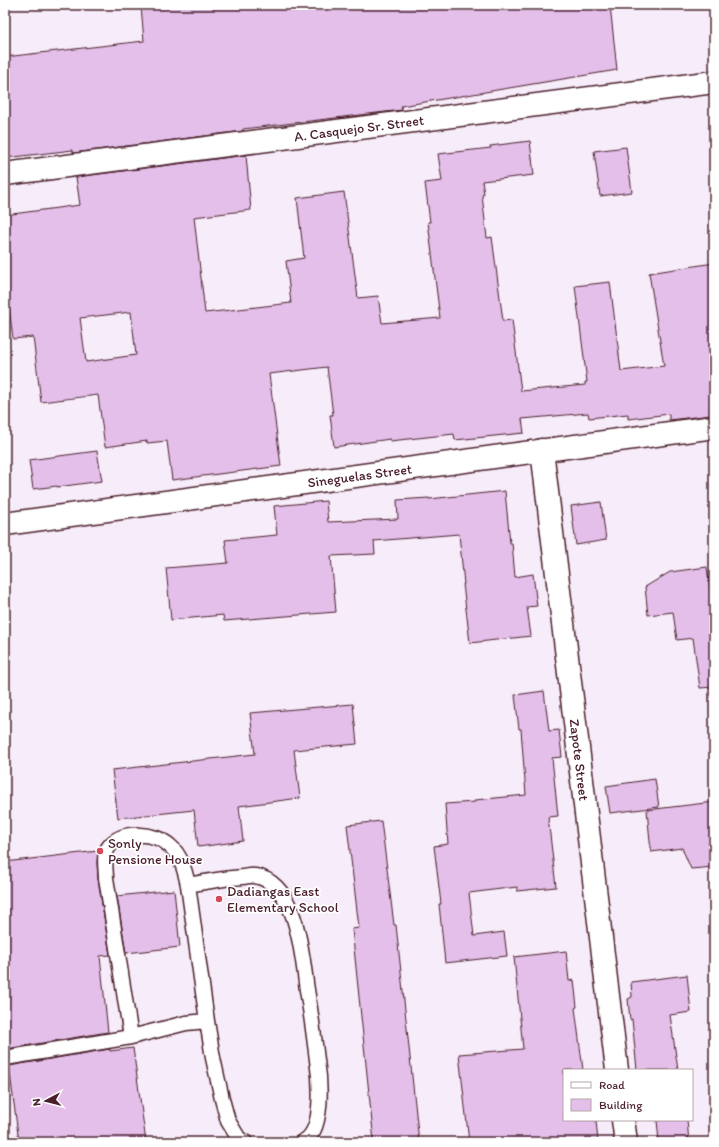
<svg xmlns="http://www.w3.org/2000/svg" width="719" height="1147" viewBox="0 0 719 1147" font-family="Itim,sans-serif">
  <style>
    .building { fill: #e3bfea; stroke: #4a1f2b; fill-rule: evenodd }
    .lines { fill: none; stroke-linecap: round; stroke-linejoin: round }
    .service-casing { stroke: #4a1f2b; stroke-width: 17 }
    .minor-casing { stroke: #4a1f2b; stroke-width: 25 }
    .service { stroke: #fff; stroke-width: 14 }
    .minor { stroke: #fff; stroke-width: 22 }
    .poi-dot { fill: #d1495b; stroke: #fff; stroke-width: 1.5 }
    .labels { text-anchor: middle; stroke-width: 3.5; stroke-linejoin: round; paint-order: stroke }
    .street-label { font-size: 14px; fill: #4a1f2b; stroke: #fff }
    .poi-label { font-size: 14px; fill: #4a1f2b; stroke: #fff; text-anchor: start }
  </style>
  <rect width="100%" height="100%" fill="#f7ecf9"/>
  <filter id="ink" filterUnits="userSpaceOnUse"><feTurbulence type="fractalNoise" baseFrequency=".025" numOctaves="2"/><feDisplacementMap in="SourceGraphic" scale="8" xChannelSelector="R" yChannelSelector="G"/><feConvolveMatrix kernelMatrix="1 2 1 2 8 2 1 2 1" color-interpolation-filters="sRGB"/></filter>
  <g filter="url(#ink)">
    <!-- building -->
    <path class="building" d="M 152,5 L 610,5 L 617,70 L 401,106 L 402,110 L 243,129 L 243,131 L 73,153 L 73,150 L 5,158 L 5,57 L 144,41 L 141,6 Z
      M 530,141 L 534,175 L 482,181 L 484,194 L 482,195 L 487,238 L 492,237 L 503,321 L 512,320 L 521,391 L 585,385 L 585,382 L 587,382 L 575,286 L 610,282 L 621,371 L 664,366 L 649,273 L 714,263 L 714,407 L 710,407 L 711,415 L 669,420 L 669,414 L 628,419 L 628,414 L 589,418 L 588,413 L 522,419 L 524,433 L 455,440 L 454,434 L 390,441 L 390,439 L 334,447 L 330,415 L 333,415 L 327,367 L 269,374 L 281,466 L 172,480 L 167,441 L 147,443 L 147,441 L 105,447 L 98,395 L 41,402 L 33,337 L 13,339 L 5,276 L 5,215 L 80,205 L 76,177 L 246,155 L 251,210 L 194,217 L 205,313 L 291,303 L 286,261 L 304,258 L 297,198 L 344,192 L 358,298 L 378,296 L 382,323 L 440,318 L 428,222 L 430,222 L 425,183 L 442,181 L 438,154 L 491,148 L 490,146 ZM 131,312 L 136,355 L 86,362 L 80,318 Z
      M 626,147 L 632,192 L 600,196 L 594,151 Z
      M 97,451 L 102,481 L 57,487 L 57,486 L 33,489 L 29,460 Z
      M 505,491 L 510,543 L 512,543 L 515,577 L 533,574 L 537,606 L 527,607 L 531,636 L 470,643 L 463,584 L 464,584 L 459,534 L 374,541 L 375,554 L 331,556 L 336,612 L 224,621 L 223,615 L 171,620 L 166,568 L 228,563 L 225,540 L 277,535 L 274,506 L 326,501 L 328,522 L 398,519 L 397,500 L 429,498 L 429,499 Z
      M 601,502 L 606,540 L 576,545 L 571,506 Z
      M 707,567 L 714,618 L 714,687 L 700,688 L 693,638 L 677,640 L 673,612 L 648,615 L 645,587 L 670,572 Z
      M 544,691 L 549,731 L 559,730 L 562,757 L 552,758 L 558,816 L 548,817 L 556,887 L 517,891 L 517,887 L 469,893 L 474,936 L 504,932 L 507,956 L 445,963 L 439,904 L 441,904 L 434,846 L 448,844 L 445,804 L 475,802 L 475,800 L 526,795 L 521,729 L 519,729 L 515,695 Z
      M 353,704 L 357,744 L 294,750 L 300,798 L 239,806 L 243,841 L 198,847 L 194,810 L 118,818 L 112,770 L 255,754 L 250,713 Z
      M 655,779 L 659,807 L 610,813 L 606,786 Z
      M 714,802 L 714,867 L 691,869 L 682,848 L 651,852 L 647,810 Z
      M 381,821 L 394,925 L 396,925 L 419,1142 L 374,1142 L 352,929 L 359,928 L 347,825 Z
      M 98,851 L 97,863 L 98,879 L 110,955 L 100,956 L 108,1032 L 6,1049 L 5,1040 L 5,862 Z
      M 174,890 L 180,947 L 126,953 L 117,896 Z
      M 566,951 L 569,981 L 574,980 L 577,1007 L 575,1008 L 583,1070 L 564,1070 L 564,1120 L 596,1120 L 598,1142 L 469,1142 L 459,1054 L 523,1049 L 514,957 Z
      M 687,975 L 691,1012 L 670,1015 L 678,1070 L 637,1070 L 632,1019 L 630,1020 L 628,999 L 632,997 L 631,982 Z
      M 133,1048 L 146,1142 L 19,1142 L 9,1066 L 110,1049 L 110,1051 Z
      M 657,1120 L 687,1120 L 689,1142 L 659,1142 Z"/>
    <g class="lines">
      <defs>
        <path id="service" d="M 188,885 C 206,882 224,878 243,877 C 246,877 251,875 255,876 C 298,883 302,956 307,990 C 311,1013 314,1036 317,1060 C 320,1079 325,1133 302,1142
          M 131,1037 L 106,878 C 106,870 103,855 108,848 C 121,829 155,832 170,846 C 181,855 185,871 188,885 L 207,1021
          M 5,1058 L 131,1037 L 186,1023 L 207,1021 L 213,1058 L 222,1099 L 228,1121 L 239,1139 L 245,1142"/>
        <g id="minor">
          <path id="s1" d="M 5,174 L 714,82"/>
          <path id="s2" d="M 542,450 L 617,1070"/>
          <path id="s3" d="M 5,524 L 714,427"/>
          <path d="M 623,1120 L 626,1142"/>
        </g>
      </defs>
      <!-- service casing -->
      <use href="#service" class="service-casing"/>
      <!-- minor casing -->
      <use href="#minor" class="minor-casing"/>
      <!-- service -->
      <use href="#service" class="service"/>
      <!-- minor -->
      <use href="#minor" class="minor"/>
    </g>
  </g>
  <!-- markers -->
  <g class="poi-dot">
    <circle cx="100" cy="851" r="4"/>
    <circle cx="219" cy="899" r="4"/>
  </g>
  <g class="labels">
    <!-- street labels -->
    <g class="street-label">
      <text dy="5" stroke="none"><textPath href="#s1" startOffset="357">A. Casquejo Sr. Street</textPath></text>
      <text dy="5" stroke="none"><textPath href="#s3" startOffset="358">Sineguelas Street</textPath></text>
      <text dy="5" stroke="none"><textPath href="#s2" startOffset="312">Zapote Street</textPath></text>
    </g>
    <!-- poi labels -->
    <g class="poi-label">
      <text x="108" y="848">Sonly<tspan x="108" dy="16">Pensione House</tspan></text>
      <text x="227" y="896">Dadiangas East<tspan x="227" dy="16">Elementary School</tspan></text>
    </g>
  </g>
  <!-- margin -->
  <rect width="719" height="1147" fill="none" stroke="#fff" stroke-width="20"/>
  <rect x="10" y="10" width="699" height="1127" fill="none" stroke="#4a1f2b" stroke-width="1.5" filter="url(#ink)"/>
  <!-- legend -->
  <rect x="563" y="1069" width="130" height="52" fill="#ffffff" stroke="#b7a5aa"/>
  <rect x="571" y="1082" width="20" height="6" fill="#ffffff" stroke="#b7a5aa"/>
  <text x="599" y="1089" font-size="12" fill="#4a1f2b">Road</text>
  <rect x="571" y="1099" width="20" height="12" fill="#e3bfea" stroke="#b7a5aa"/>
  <text x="599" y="1109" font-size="12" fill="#4a1f2b">Building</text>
  <!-- north arrow -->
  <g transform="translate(46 1101) rotate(263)" stroke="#ffffff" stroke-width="3" paint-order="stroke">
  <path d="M0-3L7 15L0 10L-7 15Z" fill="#4a1f2b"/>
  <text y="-6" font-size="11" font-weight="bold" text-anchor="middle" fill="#4a1f2b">N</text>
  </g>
</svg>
